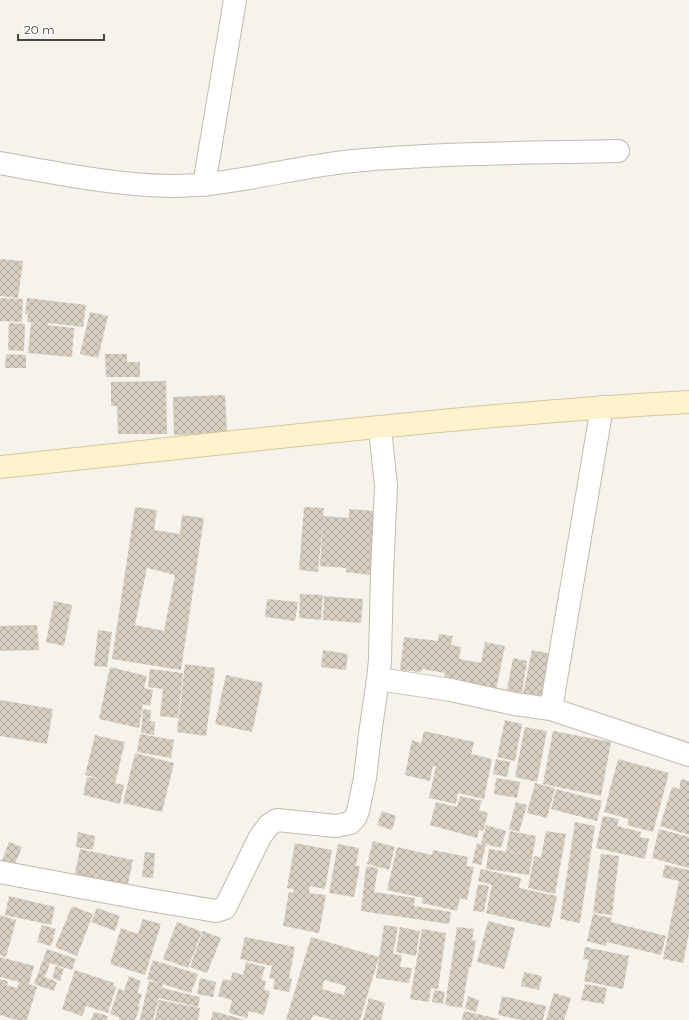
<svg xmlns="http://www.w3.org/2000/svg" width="689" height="1020" viewBox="0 0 689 1020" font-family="Montserrat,sans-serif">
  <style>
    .building { fill: url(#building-cross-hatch); fill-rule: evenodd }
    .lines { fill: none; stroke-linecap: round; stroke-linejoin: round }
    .street-casing { stroke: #c2bbae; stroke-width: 24 }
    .secondary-casing { stroke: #d6c79b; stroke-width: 24 }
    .street { stroke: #fff; stroke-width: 22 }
    .secondary { stroke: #fff3cd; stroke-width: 22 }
  </style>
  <defs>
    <pattern id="building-cross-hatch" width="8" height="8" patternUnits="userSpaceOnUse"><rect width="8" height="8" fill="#d8cfc1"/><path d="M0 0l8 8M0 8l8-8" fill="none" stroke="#b1aa9e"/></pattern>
  </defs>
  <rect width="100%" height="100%" fill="#f6f3ec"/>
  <!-- building -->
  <path class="building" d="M 0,259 L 23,261 L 18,298 L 0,296 Z
    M 0,298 L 23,299 L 22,322 L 0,321 Z
    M 27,298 L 86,305 L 83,327 L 48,323 L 48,325 L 74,328 L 72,357 L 28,353 L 31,323 L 43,324 L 27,322 L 28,314 L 25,314 Z
    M 90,312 L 108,316 L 98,358 L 80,354 Z
    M 9,323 L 25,324 L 24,351 L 8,350 Z
    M 6,354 L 26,355 L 26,368 L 5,368 Z
    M 105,354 L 127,354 L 127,362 L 140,362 L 140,377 L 106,377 Z
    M 166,381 L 167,434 L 118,434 L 117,406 L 111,406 L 111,382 Z
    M 225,395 L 227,433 L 174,435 L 173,397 Z
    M 135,507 L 157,510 L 154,530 L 180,534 L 182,515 L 204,518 L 181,670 L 112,659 ZM 147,568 L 175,575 L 164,631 L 135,625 Z
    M 304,507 L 324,508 L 323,516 L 349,518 L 349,509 L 375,511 L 371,575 L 346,572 L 346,568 L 320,566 L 323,522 L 318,572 L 299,570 Z
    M 300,594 L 323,595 L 321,620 L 299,618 Z
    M 324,596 L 363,599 L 361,623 L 323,620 Z
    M 267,599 L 298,602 L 295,621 L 265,617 Z
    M 54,601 L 72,605 L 64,646 L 46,642 Z
    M 37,625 L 39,650 L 0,651 L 0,626 Z
    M 98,630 L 112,632 L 107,667 L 94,666 Z
    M 439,634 L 453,636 L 451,645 L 461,647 L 459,659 L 481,663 L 485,642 L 505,646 L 496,690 L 444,680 L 445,673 L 422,669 L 421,672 L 400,670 L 404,637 L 438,641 Z
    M 323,650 L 348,654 L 346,670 L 321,667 Z
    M 532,650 L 551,654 L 540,703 L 522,699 Z
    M 513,658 L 527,661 L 522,693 L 507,690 Z
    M 185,664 L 215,668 L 206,736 L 177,732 Z
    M 110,667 L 147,676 L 144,688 L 153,690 L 150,706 L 143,704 L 139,728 L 99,719 Z
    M 150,669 L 183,673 L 178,718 L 160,716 L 163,689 L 148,687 Z
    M 226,675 L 263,683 L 252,732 L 215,724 Z
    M 0,700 L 53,709 L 47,744 L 0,736 Z
    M 143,709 L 151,710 L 150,721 L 155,722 L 154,735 L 141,733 Z
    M 505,720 L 522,724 L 515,761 L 497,757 Z
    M 525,727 L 547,731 L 537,782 L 515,777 Z
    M 424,731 L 474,742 L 471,754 L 492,759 L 484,799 L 458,793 L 456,804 L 429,798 L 436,766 L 433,766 L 430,781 L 405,775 L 412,740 L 421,743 Z
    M 553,731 L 611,742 L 601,796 L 543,784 Z
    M 140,734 L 174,740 L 171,758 L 137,752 Z
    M 95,735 L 125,742 L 115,783 L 124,785 L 120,804 L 83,795 L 87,777 L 101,779 L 85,775 Z
    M 135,753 L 174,763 L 162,812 L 123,803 Z
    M 496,759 L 510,762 L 507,777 L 493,774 Z
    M 618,759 L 669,773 L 653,832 L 627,825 L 629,819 L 604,812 Z
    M 496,778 L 520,782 L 517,798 L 494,794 Z
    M 681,779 L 689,781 L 689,835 L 660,826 L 672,787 L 679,789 Z
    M 535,783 L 555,788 L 547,818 L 527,813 Z
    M 556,789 L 602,801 L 597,821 L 551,809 Z
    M 460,796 L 482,801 L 479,810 L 488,813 L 483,831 L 479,830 L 477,838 L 430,825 L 436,802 L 457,807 Z
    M 516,802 L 527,805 L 519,832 L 509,829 Z
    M 382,811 L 396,816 L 392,830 L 377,825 Z
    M 603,816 L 619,819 L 617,826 L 641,832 L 640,837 L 649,839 L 645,859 L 596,848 Z
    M 575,822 L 595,826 L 580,923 L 560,919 Z
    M 486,825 L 506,831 L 501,848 L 481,843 Z
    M 659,829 L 689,837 L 689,868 L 652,858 Z
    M 510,831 L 536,836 L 529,875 L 486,869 L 489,849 L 530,855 L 506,851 Z
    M 546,831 L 566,834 L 555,894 L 528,888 L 534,856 L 541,857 Z
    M 78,832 L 95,836 L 93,850 L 76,847 Z
    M 373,841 L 395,847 L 389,870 L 367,864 Z
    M 9,842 L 22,847 L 12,871 L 0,866 Z
    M 295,843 L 332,850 L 325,889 L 310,886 L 309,893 L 326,895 L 319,933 L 283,926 L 289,892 L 293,893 L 294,889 L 287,888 Z
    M 477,843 L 486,845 L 481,865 L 472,863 Z
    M 338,844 L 359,848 L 356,866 L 360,866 L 354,897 L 329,893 Z
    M 397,847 L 432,855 L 433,850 L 468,857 L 466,866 L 474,867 L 467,900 L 460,898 L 457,911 L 422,903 L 423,898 L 387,890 Z
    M 80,849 L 133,860 L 126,893 L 73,882 Z
    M 145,852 L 155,853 L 153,878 L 142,877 Z
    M 601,854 L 619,856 L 612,915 L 593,913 Z
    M 665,865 L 689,870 L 689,933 L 683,963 L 663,959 L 679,881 L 662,877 Z
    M 366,866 L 378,868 L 374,892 L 415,898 L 414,906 L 451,912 L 449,924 L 361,911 Z
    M 481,869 L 521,878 L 519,888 L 557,896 L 550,928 L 486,913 L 492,885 L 478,881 Z
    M 478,884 L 489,886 L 484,912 L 473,911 Z
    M 9,896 L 55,907 L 51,925 L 5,915 Z
    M 72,906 L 93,914 L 77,956 L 55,947 Z
    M 97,908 L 120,916 L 115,931 L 91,922 Z
    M 593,914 L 612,918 L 611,922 L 666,936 L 661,955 L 607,942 L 606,946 L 587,941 Z
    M 0,915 L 16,920 L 6,957 L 0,955 Z
    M 143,919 L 161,924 L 145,975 L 110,964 L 121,928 L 138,934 Z
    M 488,921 L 515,928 L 504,969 L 477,962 Z
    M 177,922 L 202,932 L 188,968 L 163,959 Z
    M 42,925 L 56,929 L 51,946 L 37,942 Z
    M 384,925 L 398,927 L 393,954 L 402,955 L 400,967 L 412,968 L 409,983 L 376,978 Z
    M 400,927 L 420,931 L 416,956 L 396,952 Z
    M 457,927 L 474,929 L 472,940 L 476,941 L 471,967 L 469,967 L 462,1008 L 445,1005 Z
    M 422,929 L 446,933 L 438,989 L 431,988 L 429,1002 L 410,999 Z
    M 203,931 L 221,938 L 207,973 L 190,967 Z
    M 245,937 L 295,947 L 289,978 L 292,979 L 289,992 L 273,989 L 275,979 L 269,978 L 272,966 L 240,959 Z
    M 311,937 L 379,957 L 360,1020 L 333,1020 L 313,1015 L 311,1020 L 286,1020 ZM 324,980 L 346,986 L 344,995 L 322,989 Z
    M 585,947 L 629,956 L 623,989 L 584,981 L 589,960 L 583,959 Z
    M 47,949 L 76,959 L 72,970 L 50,963 L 45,977 L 57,982 L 54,991 L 34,984 Z
    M 0,957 L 34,966 L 29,984 L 37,987 L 27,1020 L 16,1020 L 0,1015 L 0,979 L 8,981 L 7,985 L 17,988 L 19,982 L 0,977 Z
    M 153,960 L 198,974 L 191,993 L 147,979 Z
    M 246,962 L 265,967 L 261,980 L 266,981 L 264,990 L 270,991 L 264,1015 L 249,1011 L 247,1018 L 229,1013 L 232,1000 L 218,996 L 223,979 L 230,981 L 233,972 L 243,975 Z
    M 56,966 L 64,969 L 60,981 L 52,978 Z
    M 75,970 L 114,983 L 113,986 L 116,987 L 108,1013 L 86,1006 L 82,1016 L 62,1009 Z
    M 524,972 L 542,976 L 539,990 L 521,986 Z
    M 129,976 L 141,981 L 137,993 L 142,995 L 138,1006 L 140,1007 L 135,1020 L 119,1020 L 119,1017 L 110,1014 L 119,988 L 124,991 Z
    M 200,978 L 216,982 L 213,997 L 197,994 Z
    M 149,981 L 163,984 L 162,988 L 200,997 L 198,1007 L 159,998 L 153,1020 L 141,1020 L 140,1019 Z
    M 585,984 L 607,988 L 604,1004 L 581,1000 Z
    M 434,990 L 445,992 L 443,1004 L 432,1002 Z
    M 554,993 L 571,998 L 564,1020 L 546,1020 Z
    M 468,996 L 479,1000 L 476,1012 L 465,1009 Z
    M 502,996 L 546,1006 L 543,1020 L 521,1020 L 498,1015 Z
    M 369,998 L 385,1003 L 381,1020 L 363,1020 Z
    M 159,1000 L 200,1008 L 198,1020 L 155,1020 Z
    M 213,1011 L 245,1020 L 211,1020 Z
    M 464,1011 L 499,1019 L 499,1020 L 462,1020 Z
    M 94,1012 L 108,1016 L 107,1020 L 91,1020 Z"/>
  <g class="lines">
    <defs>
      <path id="street" d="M 0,163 C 56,173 113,185 170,186 C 232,186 292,167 353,161 C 441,153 530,153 618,151
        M 204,185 L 235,0
        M 378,679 L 451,690 L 515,704 L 551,709 L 689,755
        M 551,709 L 602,407
        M 0,872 L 150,900 L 216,911 L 225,908 L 260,837 L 269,825 L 277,820 L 336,826 L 350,823 L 355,818 L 358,811 L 365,778 L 370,734 L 378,679 L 380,660 L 382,574 L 386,486 L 380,428"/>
      <path id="secondary" d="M 0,467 C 229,443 459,415 689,402"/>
    </defs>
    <!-- street casing -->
    <use href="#street" class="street-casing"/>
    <!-- secondary casing -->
    <use href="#secondary" class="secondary-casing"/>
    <!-- street -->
    <use href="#street" class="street"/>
    <!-- secondary -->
    <use href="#secondary" class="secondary"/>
  </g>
  <!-- scale -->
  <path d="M18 34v6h86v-6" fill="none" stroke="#4b4439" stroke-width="2"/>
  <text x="24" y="34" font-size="12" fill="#4b4439" stroke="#ffffff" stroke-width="3" paint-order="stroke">20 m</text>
</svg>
